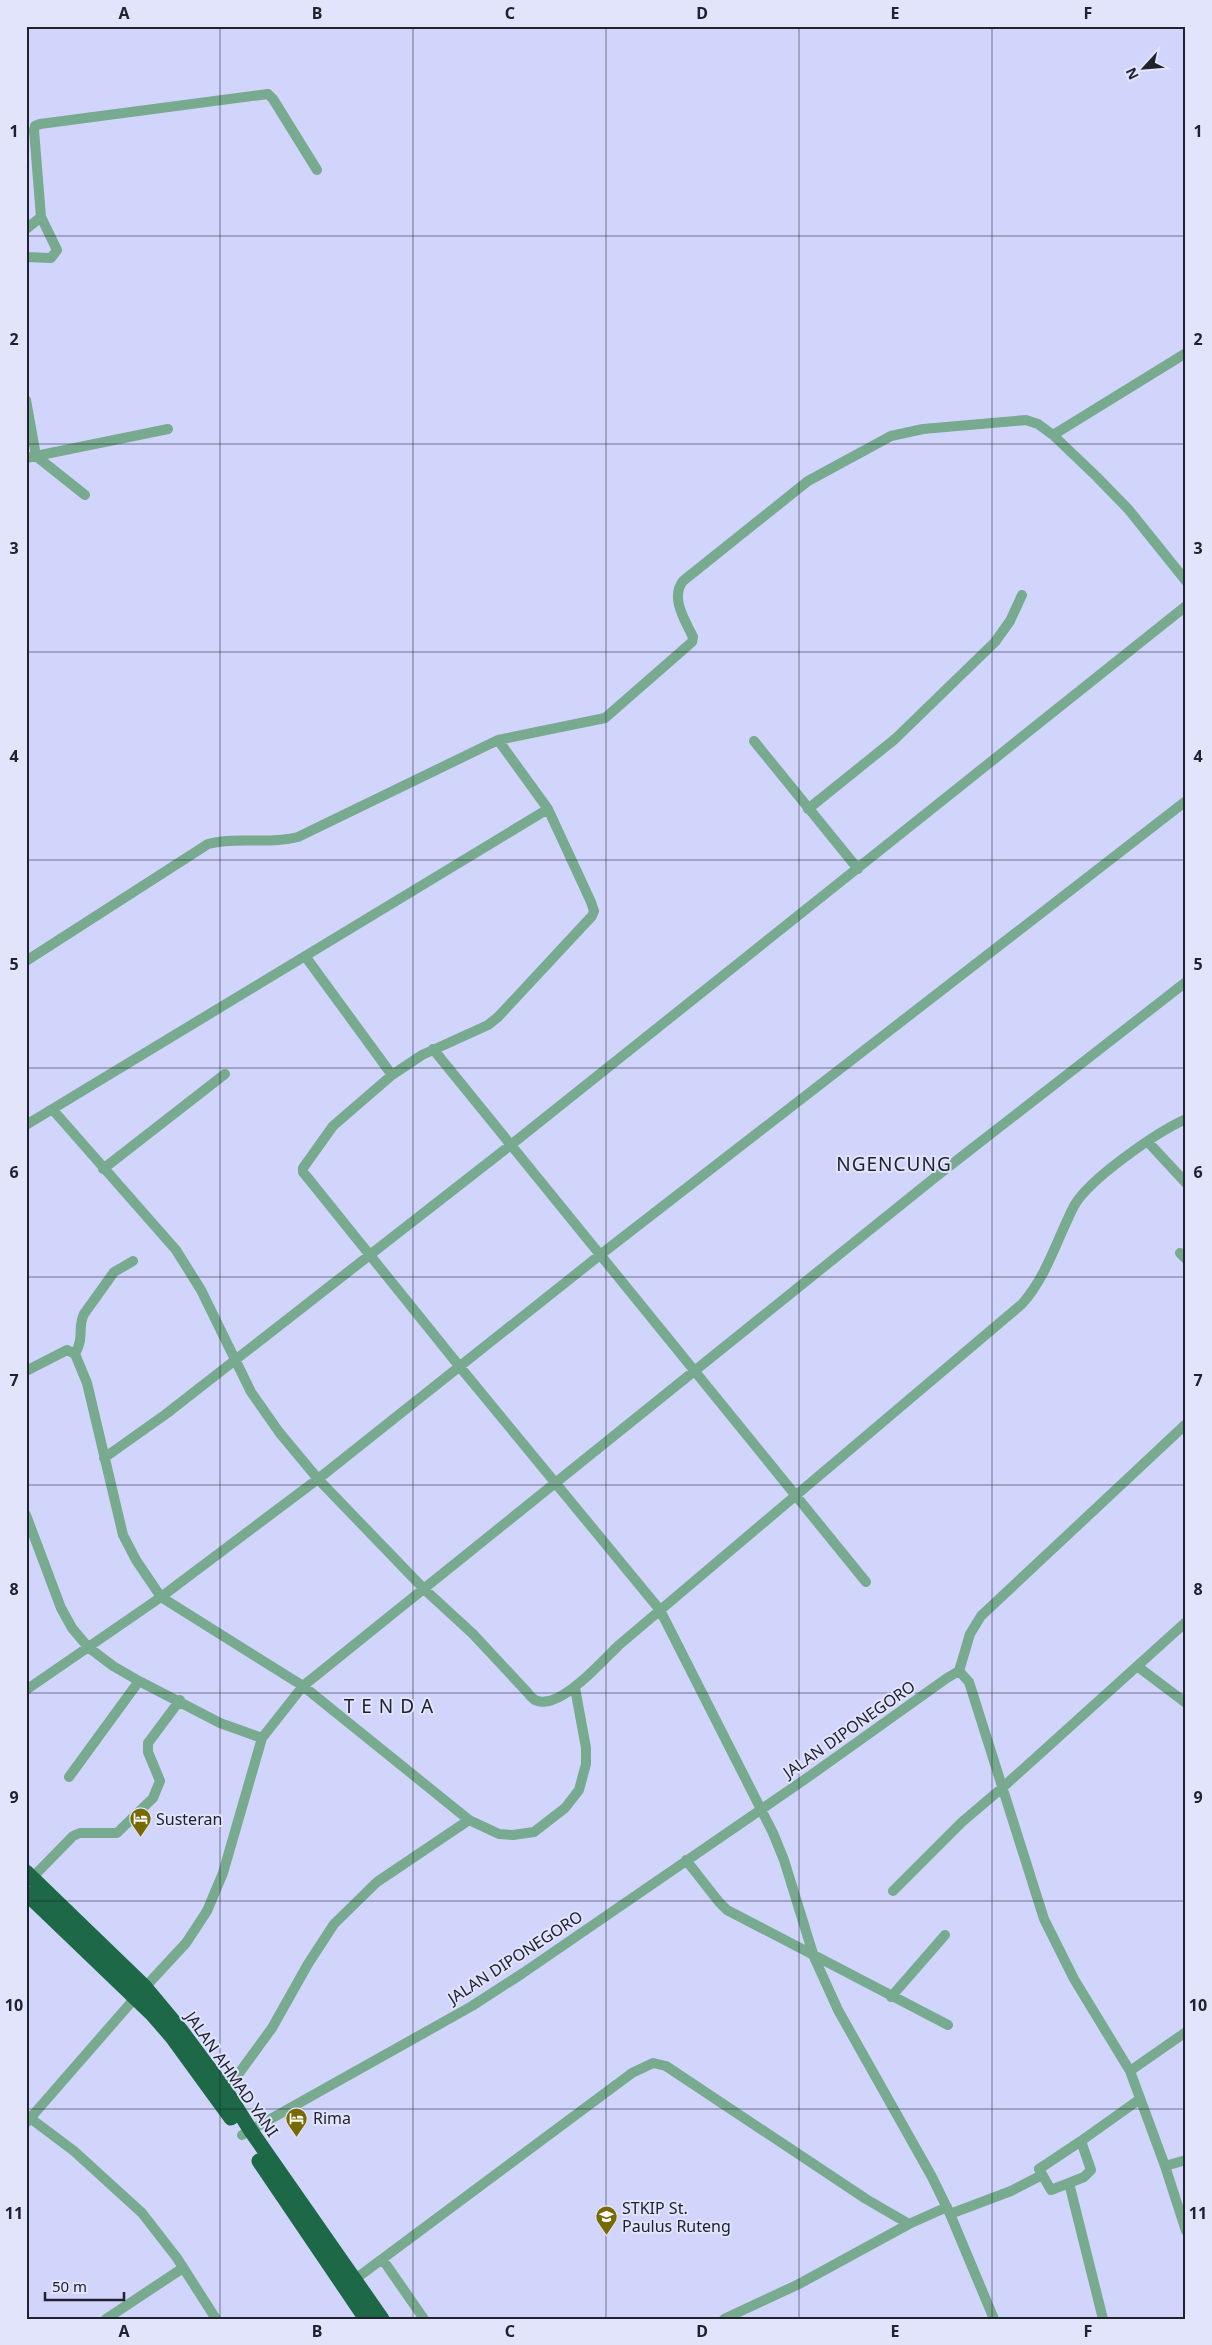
<svg xmlns="http://www.w3.org/2000/svg" width="1212" height="2345" viewBox="0 0 1212 2345" font-family="'Noto Sans',sans-serif">
  <style>
    .lines { fill: none; stroke-linecap: round; stroke-linejoin: round }
    .minor { stroke: #77aa8e; stroke-width: 10 }
    .highway { stroke: #1c6847; stroke-width: 15 }
    .grid { fill: none; stroke: #202230; stroke-width: 1; stroke-opacity: 0.55 }
    .labels { text-anchor: middle; stroke-width: 4; stroke-linejoin: round; paint-order: stroke }
    .street-label { font-size: 16px; fill: #202230; stroke: #e1e4fb }
    .poi-label { font-size: 16px; fill: #202230; stroke: #e1e4fb; text-anchor: start }
    .quarter-label { font-size: 19px; letter-spacing: 1px; fill: #202230; stroke: #e1e4fb }
    .neatline { fill: none; stroke: #202230; stroke-width: 2 }
    .grid-label { font-size: 16px; text-anchor: middle; font-weight: bold; fill: #202230 }
  </style>
  <rect width="100%" height="100%" fill="#d1d5fc"/>
  <g class="lines">
    <!-- minor -->
    <path class="minor" d="M 41,217 L 34,130 L 35,126 L 40,124 L 268,94 L 273,99 L 317,170
      M 26,229 L 41,217 L 57,250 L 51,258 L 26,257
      M 26,400 L 36,456 L 85,495
      M 1053,435 L 1186,353
      M 26,458 L 168,429
      M 498,740 L 548,809 L 591,902 L 594,911 L 592,916 L 498,1017 L 488,1025 L 422,1055 L 392,1075 L 333,1126 L 303,1168 L 303,1172 L 460,1367 L 660,1610 L 773,1833 L 784,1860 L 814,1957 L 838,2010 L 932,2177 L 950,2214 L 994,2319
      M 754,741 L 858,869
      M 808,809 L 895,739 L 995,642 L 1010,621 L 1022,595
      M 305,956 L 392,1075
      M 26,961 L 208,844 C 237,836 268,845 298,837 L 498,740 L 605,718 L 692,642 L 693,637 C 685,620 670,598 683,581 L 808,481 L 891,436 L 923,429 L 1026,420 L 1038,424 L 1053,435 L 1097,477 L 1129,510 L 1186,581
      M 433,1049 L 866,1582
      M 53,1110 L 176,1250 L 201,1290 L 251,1392 L 279,1432 L 318,1479 L 424,1589 L 473,1634 L 527,1692 C 529,1695 532,1698 535,1700 C 559,1712 604,1659 619,1645 L 1022,1304 C 1047,1276 1057,1239 1074,1206 C 1089,1179 1157,1132 1186,1119
      M 26,1125 L 548,809
      M 1148,1142 L 1186,1183
      M 103,1169 L 225,1074
      M 1180,1253 L 1186,1259
      M 75,1354 C 85,1336 77,1328 84,1314 L 114,1272 L 133,1261
      M 26,1371 L 67,1350 L 75,1354 L 87,1383 L 123,1535 L 136,1560 L 161,1597 L 303,1686 L 938,1175 L 1186,982
      M 104,1458 L 166,1414 L 512,1144 L 1186,606
      M 26,1515 L 61,1608 L 72,1628 L 88,1647 L 113,1666 L 139,1681 L 220,1723 L 262,1738
      M 1137,1666 L 1186,1703
      M 959,1671 L 970,1634 L 981,1616 L 1186,1424
      M 26,1690 L 161,1597 L 318,1479 L 600,1255 L 1186,801
      M 69,1777 L 139,1681
      M 686,1860 L 719,1902 L 727,1910 L 948,2025
      M 26,1884 L 73,1836 L 80,1833 L 117,1833 L 153,1798 L 160,1781 L 148,1752 L 148,1743 L 180,1700
      M 893,1891 L 962,1822 L 1002,1788 L 1186,1622
      M 891,1997 L 945,1935
      M 1130,2071 L 1186,2032
      M 226,2091 L 272,2028 L 308,1964 L 334,1924 L 377,1882 L 469,1820
      M 26,2115 L 74,2151 L 142,2213 L 177,2258 L 216,2319
      M 26,2123 L 135,1998 L 186,1943 L 207,1911 L 223,1873 L 262,1738 L 303,1686 L 469,1820 L 499,1834 L 513,1835 L 534,1832 L 565,1808 L 579,1790 L 586,1764 L 586,1748 L 575,1688
      M 242,2135 L 472,2006 L 523,1973 L 804,1780 L 947,1678 L 959,1671 L 969,1682 L 1044,1919 L 1074,1979 L 1130,2071 L 1165,2166 L 1186,2231
      M 1165,2166 L 1186,2160
      M 1069,2183 L 1051,2190 L 1039,2169 L 1081,2141
      M 950,2214 L 1011,2191 L 1042,2175
      M 383,2260 L 424,2319
      M 350,2283 L 632,2073 L 653,2063 L 666,2066 L 866,2199 L 909,2224 L 947,2207
      M 106,2319 L 183,2268
      M 724,2319 L 799,2284 L 909,2224
      M 1103,2319 L 1069,2183 L 1084,2177 L 1091,2170 L 1081,2141 L 1140,2099"/>
    <!-- highway -->
    <path class="highway" d="M 26,1872 L 145,1987 L 180,2029 L 226,2091 L 251,2131 L 382,2319
      M 26,1893 L 152,2014 L 172,2037 L 231,2118
      M 259,2161 L 366,2319"/>
  </g>
  <!-- grid -->
  <path class="grid" d="M 220,26 L 220,2319M 413,26 L 413,2319M 606,26 L 606,2319M 799,26 L 799,2319M 992,26 L 992,2319M 26,236 L 1186,236M 26,444 L 1186,444M 26,652 L 1186,652M 26,860 L 1186,860M 26,1068 L 1186,1068M 26,1277 L 1186,1277M 26,1485 L 1186,1485M 26,1693 L 1186,1693M 26,1901 L 1186,1901M 26,2109 L 1186,2109"/>
  <!-- icons -->
  <defs>
    <symbol id="hotel-pin" viewBox="-11 -11 22 30"><path d="M0 17L-7.5 6A9.5 9.5 0 1 1 7.5 6Z" fill="#786a02" stroke="#e1e4fb"/><path d="M-6-4.5h1.5V1H6V5H4.5V3h-9V5H-6ZM-4 0a1.8 1.8 0 1 1 3.6 0ZM.5 0V-2.5h3Q6-2.5 6 0Z" fill="#fff"/></symbol>
    <symbol id="school-pin" viewBox="-11 -11 22 30"><path d="M0 17L-7.5 6A9.5 9.5 0 1 1 7.5 6Z" fill="#786a02" stroke="#e1e4fb"/><path d="M0-5L7-2L0 1L-7-2ZM-4 1L0 2.5L4 1V4Q0 6-4 4Z" fill="#fff"/></symbol>
  </defs>
  <g fill-rule="evenodd">
    <use href="#hotel-pin" x="128" y="1806" width="25" height="34"/>
    <use href="#hotel-pin" x="284" y="2106" width="25" height="34"/>
    <use href="#school-pin" x="594" y="2204" width="25" height="34"/>
  </g>
  <g class="labels">
    <!-- street labels -->
    <g class="street-label">
      <text transform="translate(849 1729) rotate(-35)" y="6">JALAN DIPONEGORO</text>
      <text transform="translate(515 1957) rotate(-33)" y="6">JALAN DIPONEGORO</text>
      <text transform="translate(232 2074) rotate(55)" y="6">JALAN AHMAD YANI</text>
    </g>
    <!-- poi labels -->
    <g class="poi-label">
      <text x="156" y="1825">Susteran</text>
      <text x="313" y="2124">Rima</text>
      <text x="622" y="2214">STKIP St.<tspan x="622" dy="18">Paulus Ruteng</tspan></text>
    </g>
    <!-- quarter labels -->
    <g class="quarter-label">
      <text x="894" y="1171">NGENCUNG</text>
      <text x="389" y="1713">T E N D A</text>
    </g>
  </g>
  <!-- border -->
  <rect width="1212" height="2345" fill="none" stroke="#e1e4fb" stroke-width="55"/>
  <!-- north arrow -->
  <g transform="translate(1144 68) rotate(244)" stroke="#e1e4fb" stroke-width="4" paint-order="stroke">
  <path d="M0-4L9 19L0 12L-9 19Z" fill="#202230"/>
  <text y="-8" font-size="14" font-weight="bold" text-anchor="middle" fill="#202230">N</text>
  </g>
  <!-- scale -->
  <path d="M45 2292v8h79v-8" fill="none" stroke="#202230" stroke-width="2.5"/>
  <text x="52" y="2292" font-size="15" fill="#202230" stroke="#e1e4fb" stroke-width="4" paint-order="stroke">50 m</text>
  <rect x="28" y="28" width="1156" height="2290" class="neatline"/>
  <g class="grid-label">
    <text x="124" y="19">A</text>
    <text x="317" y="19">B</text>
    <text x="510" y="19">C</text>
    <text x="702" y="19">D</text>
    <text x="895" y="19">E</text>
    <text x="1088" y="19">F</text>
    <text x="14" y="137">1</text>
    <text x="1198" y="137">1</text>
    <text x="14" y="345">2</text>
    <text x="1198" y="345">2</text>
    <text x="14" y="554">3</text>
    <text x="1198" y="554">3</text>
    <text x="14" y="762">4</text>
    <text x="1198" y="762">4</text>
    <text x="14" y="970">5</text>
    <text x="1198" y="970">5</text>
    <text x="14" y="1178">6</text>
    <text x="1198" y="1178">6</text>
    <text x="14" y="1386">7</text>
    <text x="1198" y="1386">7</text>
    <text x="14" y="1595">8</text>
    <text x="1198" y="1595">8</text>
    <text x="14" y="1803">9</text>
    <text x="1198" y="1803">9</text>
    <text x="14" y="2011">10</text>
    <text x="1198" y="2011">10</text>
    <text x="14" y="2219">11</text>
    <text x="1198" y="2219">11</text>
    <text x="124" y="2337">A</text>
    <text x="317" y="2337">B</text>
    <text x="510" y="2337">C</text>
    <text x="702" y="2337">D</text>
    <text x="895" y="2337">E</text>
    <text x="1088" y="2337">F</text>
  </g>
</svg>
